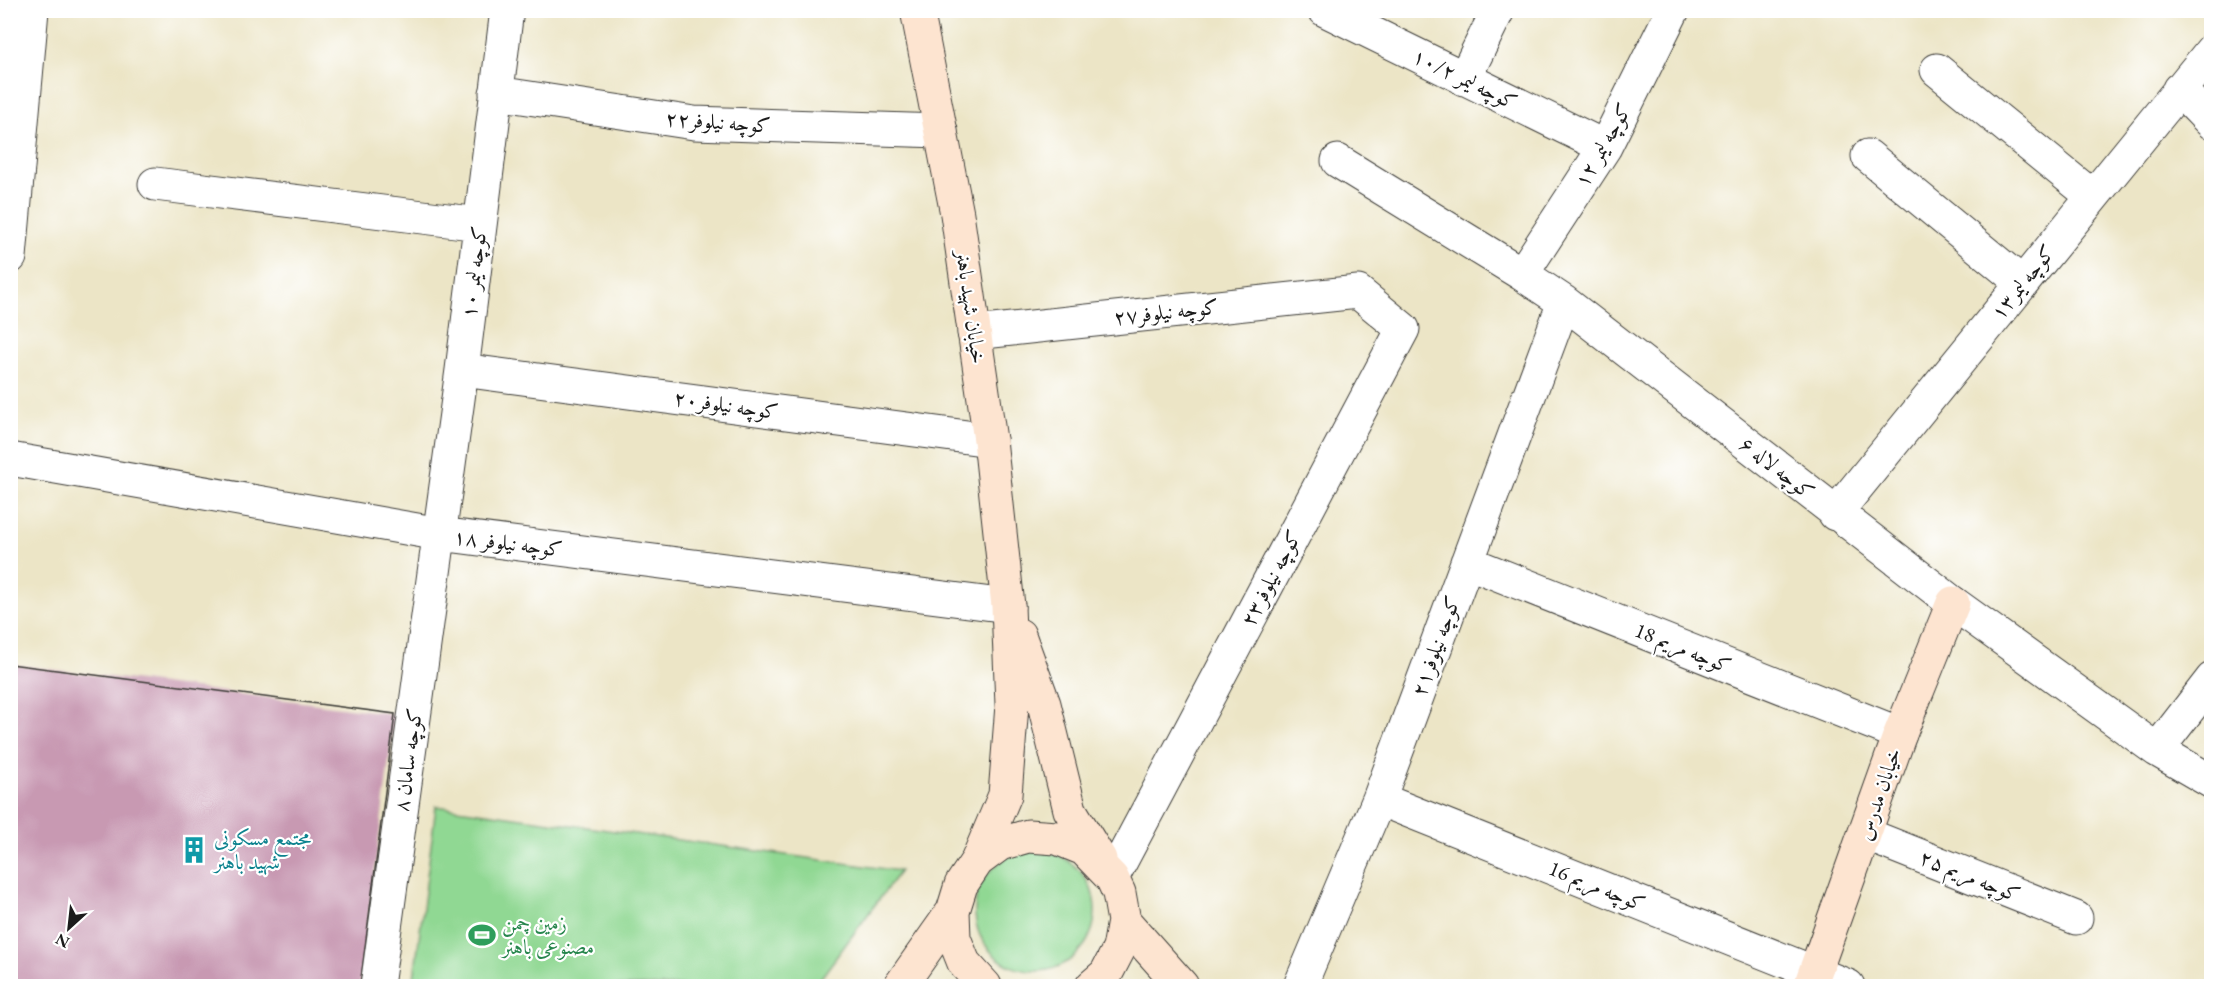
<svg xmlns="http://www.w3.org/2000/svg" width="2222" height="997" viewBox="0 0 2222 997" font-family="'EB Garamond',Amiri,serif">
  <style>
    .green { fill: #90d893; stroke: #567a58; stroke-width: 1.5 }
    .building { fill: #c899b2 }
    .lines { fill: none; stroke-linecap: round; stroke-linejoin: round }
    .street-casing { stroke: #3b3a36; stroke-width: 35 }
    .secondary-casing { stroke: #3b3a36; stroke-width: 35 }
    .street { stroke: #fff; stroke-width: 33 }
    .secondary { stroke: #fde4d0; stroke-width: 33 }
    .labels { text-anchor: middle; stroke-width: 4.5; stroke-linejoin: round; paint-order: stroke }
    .street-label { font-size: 21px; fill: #1c1c1c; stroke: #fff }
    .culture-label { font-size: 21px; fill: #0d838f; stroke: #fff; text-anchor: start }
    .leisure-label { font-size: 21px; fill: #27864d; stroke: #fff; text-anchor: start }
  </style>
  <rect width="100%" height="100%" fill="#fff"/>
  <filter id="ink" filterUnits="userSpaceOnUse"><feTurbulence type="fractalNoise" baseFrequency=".0167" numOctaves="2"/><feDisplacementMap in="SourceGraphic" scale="12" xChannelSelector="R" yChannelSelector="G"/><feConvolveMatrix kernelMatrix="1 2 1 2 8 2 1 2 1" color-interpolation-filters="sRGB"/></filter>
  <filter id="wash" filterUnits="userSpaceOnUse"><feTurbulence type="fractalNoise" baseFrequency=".008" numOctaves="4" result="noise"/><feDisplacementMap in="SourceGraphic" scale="24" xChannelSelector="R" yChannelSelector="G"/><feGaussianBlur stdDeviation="1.35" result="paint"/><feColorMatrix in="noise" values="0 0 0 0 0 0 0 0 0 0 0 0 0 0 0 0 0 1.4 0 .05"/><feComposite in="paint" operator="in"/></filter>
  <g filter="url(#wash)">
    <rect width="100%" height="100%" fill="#ece5c6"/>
    <!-- green -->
    <path class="green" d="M 436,806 L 900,871 L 815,986 L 413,986 Z
      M975 911a60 60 0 1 1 120 0a60 60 0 1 1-120 0Z"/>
    <g id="blocks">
      <!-- building -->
      <path class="building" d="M 10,664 L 395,714 L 360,986 L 10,986 Z"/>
    </g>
  </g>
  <g filter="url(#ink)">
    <use href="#blocks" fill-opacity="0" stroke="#3b3a36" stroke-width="1.5"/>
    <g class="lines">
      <defs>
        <path id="street" d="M 1325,10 L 1605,147
          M 1937,70 L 2092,196
          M 1464,79 L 1498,10
          M 2179,89 L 2212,123
          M 496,93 L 694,123 L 941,131
          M 1868,156 L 2022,283
          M 1338,161 L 1522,274 L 1564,302 L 1953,603 L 2157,750 L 2212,782
          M 155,184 L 480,224
          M 10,257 L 32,10
          M 1522,274 L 1605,147 L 1673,10
          M 974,333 L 1358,292 L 1403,329 L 1112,878
          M 462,370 L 990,440
          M 10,459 L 440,534 L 1008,606
          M 1835,514 L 2212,50
          M 1467,562 L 1900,734
          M 2157,750 L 2212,679
          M 1379,799 L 1848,986
          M 1865,834 L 2076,918
          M 377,986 L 462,370 L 507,10
          M 1300,986 L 1379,799 L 1564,302"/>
        <path id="secondary" d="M 917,10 L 957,214 L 990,440 L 1008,606 L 1012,705 L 1005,795 L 977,861
          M 1019,635 L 1044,704 L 1070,810 L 1100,859
          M 1124,921 L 1182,986
          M 900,986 L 953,911
          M 985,986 L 964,963 L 954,938 L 953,911 L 961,885 L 977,861 L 1000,844 L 1028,836 L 1057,838 L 1084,849 L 1112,878 L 1119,893 L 1124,921 L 1119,949 L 1106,974 L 1092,986
          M 1810,986 L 1900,734 L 1953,603"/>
      </defs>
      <!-- street casing -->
      <use href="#street" class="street-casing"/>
      <!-- secondary casing -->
      <use href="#secondary" class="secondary-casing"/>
      <!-- street -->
      <use href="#street" class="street"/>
      <!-- secondary -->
      <use href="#secondary" class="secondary"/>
    </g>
  </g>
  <!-- icons -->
  <defs>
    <symbol id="building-bare" viewBox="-9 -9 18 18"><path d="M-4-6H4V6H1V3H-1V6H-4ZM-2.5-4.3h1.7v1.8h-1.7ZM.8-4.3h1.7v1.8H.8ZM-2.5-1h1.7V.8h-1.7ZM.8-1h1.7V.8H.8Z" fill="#0f9aa8" stroke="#fff" stroke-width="2.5" paint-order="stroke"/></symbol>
    <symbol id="stadium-bare" viewBox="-9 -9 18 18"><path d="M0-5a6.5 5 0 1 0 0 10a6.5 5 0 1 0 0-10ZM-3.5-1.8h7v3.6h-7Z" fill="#2e9e5b" stroke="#fff" stroke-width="2.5" paint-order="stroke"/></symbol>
  </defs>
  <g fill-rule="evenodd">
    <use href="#building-bare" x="175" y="831" width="38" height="38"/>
    <use href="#stadium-bare" x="463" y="916" width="38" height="38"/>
  </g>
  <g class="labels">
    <!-- street labels -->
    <g class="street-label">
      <text transform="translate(1465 79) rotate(26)" y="7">کوچه لیمر ۱۰/۲</text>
      <text transform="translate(718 122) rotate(4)" y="7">کوچه نیلوفر۲۲</text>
      <text transform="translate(1603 145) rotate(-60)" y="7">کوچه لیمر ۱۲</text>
      <text transform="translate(474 272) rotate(-83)" y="7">کوچه لیمر ۱۰</text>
      <text transform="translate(2023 282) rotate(-51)" y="7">کوچه لیمر۱۳</text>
      <text transform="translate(971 307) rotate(82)" y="7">خیابان شهید باهنر</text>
      <text transform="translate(1166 312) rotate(-6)" y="7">کوچه نیلوفر۲۷</text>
      <text transform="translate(726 405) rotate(8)" y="7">کوچه نیلوفر۲۰</text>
      <text transform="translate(1777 468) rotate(38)" y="7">کوچه لاله ۶</text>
      <text transform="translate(508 543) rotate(7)" y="7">کوچه نیلوفر ۱۸</text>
      <text transform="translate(1271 578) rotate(-62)" y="7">کوچه نیلوفر۲۳</text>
      <text transform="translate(1436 646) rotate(-70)" y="7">کوچه نیلوفر۲۱</text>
      <text transform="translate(1683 648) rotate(22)" y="7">کوچه مریم 18</text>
      <text transform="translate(408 760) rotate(-82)" y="7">کوچه سامان ۸</text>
      <text transform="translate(1879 794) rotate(-71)" y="7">خیابان مدرس</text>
      <text transform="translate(1970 876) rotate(22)" y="7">کوچه مریم ۲۵</text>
      <text transform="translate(1597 886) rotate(22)" y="7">کوچه مریم 16</text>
    </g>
    <!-- culture labels -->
    <g class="culture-label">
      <text x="214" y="845">مجتمع مسکونی<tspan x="214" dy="24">شهید باهنر</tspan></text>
    </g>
    <!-- leisure labels -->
    <g class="leisure-label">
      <text x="502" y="930">زمین چمن<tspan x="502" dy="24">مصنوعی باهنر</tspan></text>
    </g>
  </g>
  <!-- margin -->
  <rect width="2222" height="997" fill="none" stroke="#fff" stroke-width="36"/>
  <!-- north arrow -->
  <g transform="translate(69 928) rotate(207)" stroke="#ffffff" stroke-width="4.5" paint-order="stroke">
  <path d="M0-4.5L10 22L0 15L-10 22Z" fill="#1c1c1c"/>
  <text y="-9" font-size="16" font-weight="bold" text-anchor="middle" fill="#1c1c1c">N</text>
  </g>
</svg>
